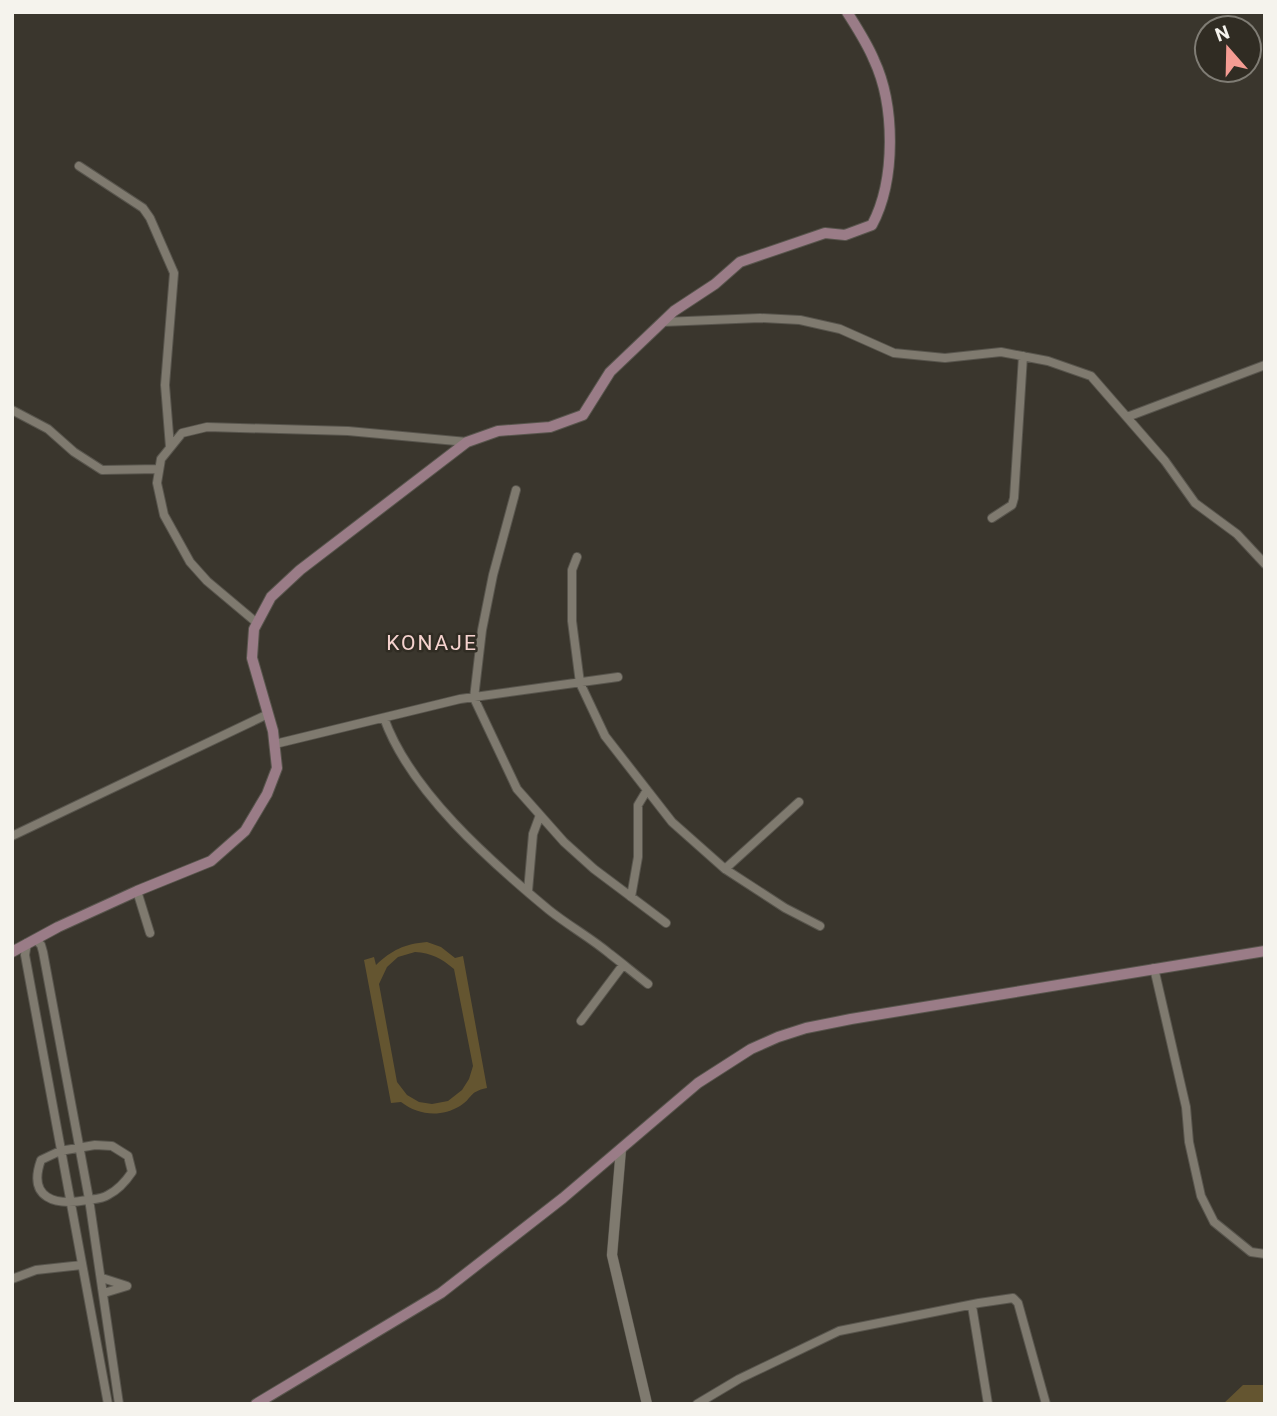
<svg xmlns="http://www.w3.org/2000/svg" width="1277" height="1416" viewBox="0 0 1277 1416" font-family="Roboto,sans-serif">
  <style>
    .green { fill: #645530; fill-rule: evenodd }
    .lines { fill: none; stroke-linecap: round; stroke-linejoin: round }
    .minor-casing { stroke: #58554d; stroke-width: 10 }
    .tertiary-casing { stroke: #58554d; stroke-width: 11 }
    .secondary-casing { stroke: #58554d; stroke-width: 12 }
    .minor { stroke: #7f7a6f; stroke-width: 8 }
    .tertiary { stroke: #7f7a6f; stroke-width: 10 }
    .secondary { stroke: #9a7c87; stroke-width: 10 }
    .labels { text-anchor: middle; stroke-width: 5; stroke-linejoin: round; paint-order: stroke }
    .quarter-label { font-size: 21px; letter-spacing: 2px; fill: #f5d2ce; stroke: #302c23 }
  </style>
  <rect width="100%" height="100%" fill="#3a362d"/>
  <!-- green -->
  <path class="green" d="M 427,942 L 441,947 L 455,958 L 463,956 L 487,1088 C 468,1092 473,1098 460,1106 C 440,1118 418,1115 401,1102 L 391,1103 L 364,960 L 374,957 L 376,965 C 392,950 404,944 427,942 ZM 415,952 C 431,953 441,958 454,969 L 473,1066 L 469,1079 L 462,1090 L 448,1101 L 432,1104 L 419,1102 L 407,1095 L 397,1082 L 379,984 L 387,967 L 398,957 Z
    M 1243,1385 L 1265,1385 L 1265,1404 L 1223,1404 Z"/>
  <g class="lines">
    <defs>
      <path id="minor" d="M 79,166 L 143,208 L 150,218 L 174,273 L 165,385 L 170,447
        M 663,322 L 760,318 L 800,320 L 840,329 L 894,353 L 945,358 L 1001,352 L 1048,361 L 1091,376 L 1165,461 L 1195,503 L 1237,534 L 1265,564
        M 12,410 L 48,429 L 74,452 L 102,470 L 159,469
        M 1127,417 L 1265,365
        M 516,490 L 493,575 L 482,630 L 474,698 L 517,789 L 564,842 L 594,869 L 666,923
        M 992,518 L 1012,505 L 1014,498 L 1023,356
        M 577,557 L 572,570 L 572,621 L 580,683 L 605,736 L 672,822 L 725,869 L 785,908 L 820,926
        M 257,623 L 207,581 L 190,562 L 164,515 L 157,483 L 161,459 L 182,433 L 207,427 L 348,431 L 467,442
        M 384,718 C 410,791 490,861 549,910 C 569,926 591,938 610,954 C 623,964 635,974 648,984
        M 275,744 L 460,699 L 618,677
        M 12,836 L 268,714
        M 725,869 L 799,802
        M 137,891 L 150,933
        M 528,891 L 533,834 L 540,815
        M 631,897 L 638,857 L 638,805 L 647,790
        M 35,939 L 41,945 L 43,952 L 89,1199 L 119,1404
        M 27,943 L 25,955 L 108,1404
        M 1154,968 L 1186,1107 L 1189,1142 L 1201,1196 L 1214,1222 L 1251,1252 L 1265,1254
        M 581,1021 L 623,965
        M 95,1145 L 112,1146 L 128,1156 L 132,1172 C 126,1181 118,1190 108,1195 C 102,1199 94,1199 87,1200 C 56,1206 27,1199 41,1160 L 60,1151 Z
        M 102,1278 L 127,1286 L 104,1293
        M 12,1279 L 36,1270 L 82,1265
        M 972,1306 L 988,1404
        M 697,1404 L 739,1379 L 839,1331 L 979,1303 L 1013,1298 L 1018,1303 L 1046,1404"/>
      <path id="tertiary" d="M 621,1149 L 612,1255 L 647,1404"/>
      <path id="secondary" d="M 12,952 L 58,927 L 137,891 L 211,861 L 245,831 L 267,794 L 277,768 L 273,731 L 252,658 L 254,629 L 271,597 L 300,570 L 467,442 L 498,431 L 550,427 L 583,415 L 610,372 L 674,311 L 715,284 L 740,262 L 825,233 L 845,235 L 872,225 C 896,180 895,105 874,60 C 867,43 857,28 847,12
        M 256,1404 L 441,1293 L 563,1198 L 698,1083 L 751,1049 L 778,1037 L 806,1028 L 851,1019 L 1265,951"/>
    </defs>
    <!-- minor casing -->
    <use href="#minor" class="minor-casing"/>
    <!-- tertiary casing -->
    <use href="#tertiary" class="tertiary-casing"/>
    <!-- secondary casing -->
    <use href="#secondary" class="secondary-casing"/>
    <!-- minor -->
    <use href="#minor" class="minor"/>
    <!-- tertiary -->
    <use href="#tertiary" class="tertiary"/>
    <!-- secondary -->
    <use href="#secondary" class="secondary"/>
  </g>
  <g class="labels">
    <!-- quarter labels -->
    <g class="quarter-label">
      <text x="432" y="650">KONAJE</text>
    </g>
  </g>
  <!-- border -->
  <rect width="1277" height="1416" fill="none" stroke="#f5f3ed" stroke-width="28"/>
  <!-- north arrow -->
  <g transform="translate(1228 49) rotate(340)"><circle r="33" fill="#302c23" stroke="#7f7c74" stroke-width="2"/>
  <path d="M0-5L12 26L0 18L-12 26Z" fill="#f59c93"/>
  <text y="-10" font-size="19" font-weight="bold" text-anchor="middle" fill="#f5f3ed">N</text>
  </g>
</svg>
